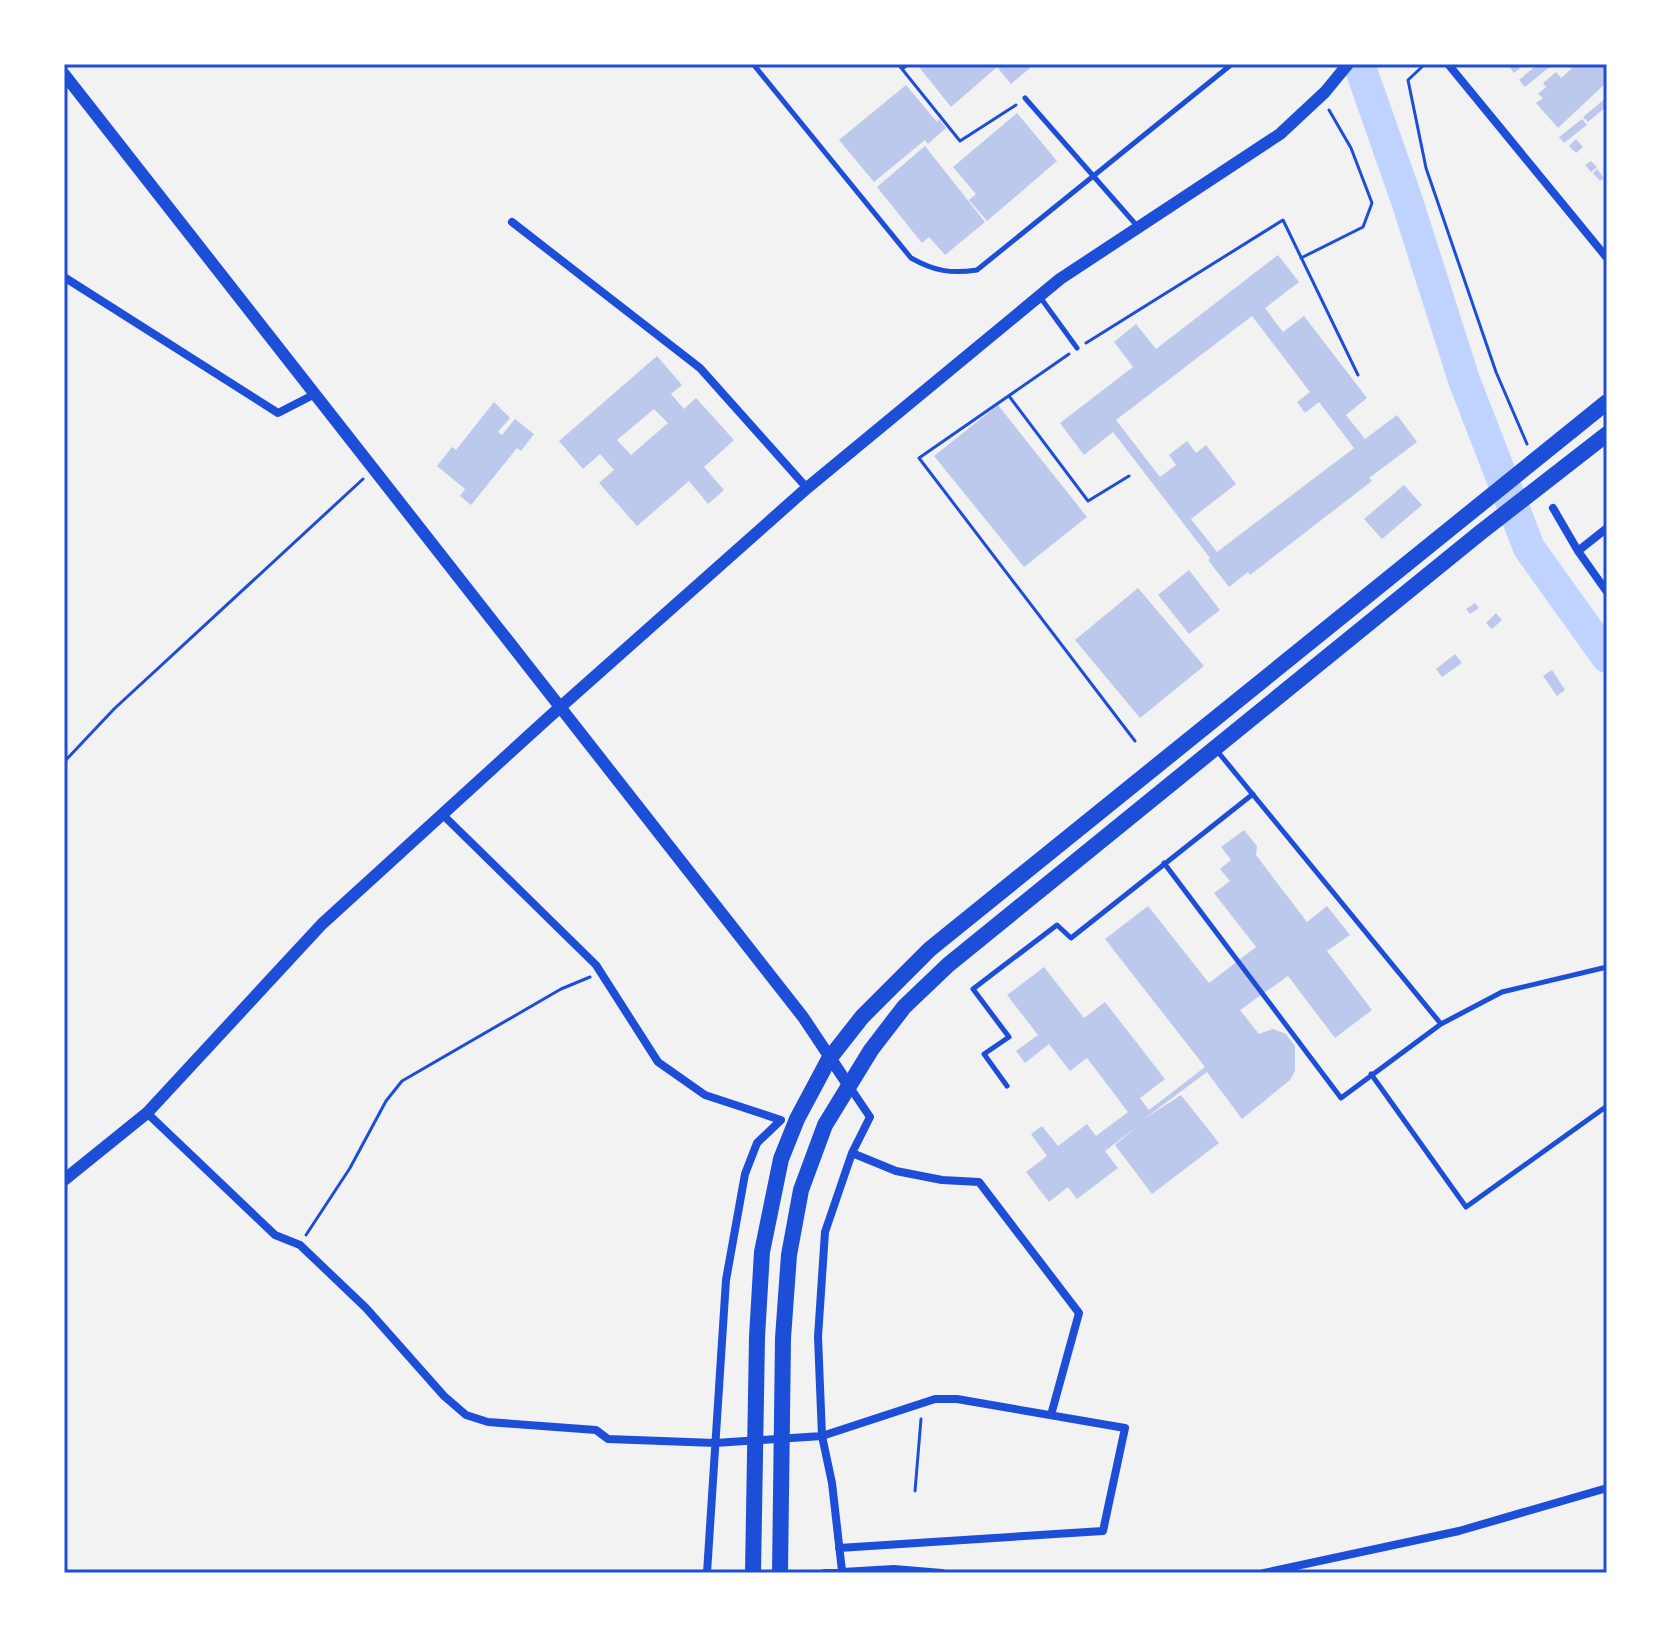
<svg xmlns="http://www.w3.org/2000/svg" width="1671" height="1637" viewBox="0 0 1671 1637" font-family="'IBM Plex Serif',serif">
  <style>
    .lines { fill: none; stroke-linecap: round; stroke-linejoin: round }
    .river { stroke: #bfd3fe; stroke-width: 32 }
    .building { fill: #bdc9ec; fill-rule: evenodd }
    .path { stroke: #1d4ed8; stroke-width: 3 }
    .service { stroke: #1d4ed8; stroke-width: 5 }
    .minor { stroke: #1d4ed8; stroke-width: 8 }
    .tertiary { stroke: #1d4ed8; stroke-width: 12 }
    .primary { stroke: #1d4ed8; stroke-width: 16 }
    .neatline { fill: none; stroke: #1d4ed8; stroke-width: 3 }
  </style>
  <rect width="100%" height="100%" fill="#f2f2f2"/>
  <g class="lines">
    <!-- river -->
    <path class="river" d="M 1359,64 L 1406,198 L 1464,380 L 1529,548 L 1607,657"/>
  </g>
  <!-- building -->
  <path class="building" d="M 923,64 L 1035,64 L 1011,84 L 997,67 L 951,107 L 919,67 Z
    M 1507,64 L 1525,64 L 1514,73 Z
    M 1538,64 L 1553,64 L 1525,87 L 1519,80 Z
    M 1570,64 L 1607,64 L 1607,82 L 1558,128 L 1536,103 L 1543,98 L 1538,94 L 1546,87 L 1543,83 L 1556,72 L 1561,78 L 1572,68 Z
    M 906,85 L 937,122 L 939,119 L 946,128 L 928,144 L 925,140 L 874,182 L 839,140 Z
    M 1607,97 L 1607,106 L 1588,122 L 1583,117 Z
    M 1017,113 L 1057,161 L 987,221 L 969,200 L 976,194 L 953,167 Z
    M 1582,119 L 1587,125 L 1564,143 L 1559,137 Z
    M 1576,139 L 1583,147 L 1576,153 L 1569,146 Z
    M 925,146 L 985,222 L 945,255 L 929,237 L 922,243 L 877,187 Z
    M 1591,161 L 1597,167 L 1591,172 L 1585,165 Z
    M 1597,169 L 1604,178 L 1600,181 L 1593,173 Z
    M 1278,255 L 1299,282 L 1265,308 L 1283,332 L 1304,316 L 1367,398 L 1346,415 L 1365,439 L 1397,415 L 1417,442 L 1369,478 L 1372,481 L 1250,575 L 1248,572 L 1229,587 L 1208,560 L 1210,558 L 1113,432 L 1084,455 L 1060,423 L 1133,367 L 1114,342 L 1136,324 L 1156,349 ZM 1252,316 L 1310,392 L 1297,402 L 1305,413 L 1319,402 L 1354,448 L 1217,552 L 1191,519 L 1236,484 L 1206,445 L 1196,453 L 1187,441 L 1169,455 L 1176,465 L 1160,477 L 1116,420 Z
    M 657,356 L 682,385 L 671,394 L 684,409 L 696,398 L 734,440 L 704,467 L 724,490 L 708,504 L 689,481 L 637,526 L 599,483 L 614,470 L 600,454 L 583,469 L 559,441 ZM 654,409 L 668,423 L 631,455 L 617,440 Z
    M 494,402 L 510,418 L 498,432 L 502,435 L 515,419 L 534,434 L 521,451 L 517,448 L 471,505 L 460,496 L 465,489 L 437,466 L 452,447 L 456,450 Z
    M 998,405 L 1087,517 L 1024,567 L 934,456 Z
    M 1404,485 L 1422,505 L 1382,539 L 1364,519 Z
    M 1189,570 L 1220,610 L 1189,634 L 1158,595 Z
    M 1138,588 L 1204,666 L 1140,718 L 1075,640 Z
    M 1475,603 L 1479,608 L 1470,614 L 1466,609 Z
    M 1496,613 L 1502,620 L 1492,629 L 1486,623 Z
    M 1455,654 L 1462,663 L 1442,677 L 1436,669 Z
    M 1552,670 L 1565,690 L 1557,696 L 1543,676 Z
    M 1244,830 L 1257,846 L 1256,855 L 1307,922 L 1327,906 L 1350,935 L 1327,951 L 1372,1010 L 1335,1038 L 1288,976 L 1240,1010 L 1259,1034 L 1273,1029 L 1286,1034 L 1295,1046 L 1295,1071 L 1290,1080 L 1242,1119 L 1207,1072 L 1144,1119 L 1181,1095 L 1219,1143 L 1152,1194 L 1115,1145 L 1138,1126 L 1105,1151 L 1118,1168 L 1077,1199 L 1068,1187 L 1049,1202 L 1026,1172 L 1047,1156 L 1031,1134 L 1042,1126 L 1058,1146 L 1087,1124 L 1096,1136 L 1128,1112 L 1087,1058 L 1070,1071 L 1049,1044 L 1025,1063 L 1016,1051 L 1038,1035 L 1007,995 L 1044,967 L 1084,1018 L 1105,1002 L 1165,1079 L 1140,1098 L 1149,1110 L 1205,1067 L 1105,939 L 1148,906 L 1209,983 L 1256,947 L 1214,893 L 1230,881 L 1220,869 L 1231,860 L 1221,847 Z"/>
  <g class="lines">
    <!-- path -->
    <path class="path" d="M 898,64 L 960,141 L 1016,105
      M 1425,64 L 1408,80 L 1426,168 L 1496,372 L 1527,444
      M 902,69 L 909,64
      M 1301,258 L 1363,227 L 1372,203 L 1351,148 L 1329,110
      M 1086,343 L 1283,220 L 1358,375
      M 1069,354 L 919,458 L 1135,741
      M 1009,396 L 1088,501 L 1129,476
      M 64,762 L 114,709 L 363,479
      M 306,1235 L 350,1168 L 386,1101 L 402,1081 L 561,989 L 590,977
      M 915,1491 L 921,1419"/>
    <!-- service -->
    <path class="service" d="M 753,64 L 911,258 C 934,271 951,274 977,270 L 1232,64
      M 1025,98 L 1138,227
      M 1040,297 L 1077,348
      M 1218,752 L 1441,1024
      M 1164,863 L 1341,1098 L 1441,1024 L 1502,992 L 1607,967
      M 1371,1074 L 1466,1207 L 1607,1106
      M 1007,1086 L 984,1054 L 1009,1037 L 973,989 L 1057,925 L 1071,938 L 1253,794"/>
    <!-- minor -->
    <path class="minor" d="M 1448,64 L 1607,258
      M 512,222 L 700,368 L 807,488
      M 64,277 L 278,413 L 315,394
      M 1553,508 L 1578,551
      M 1607,528 L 1578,551 L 1607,592
      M 442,814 L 596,965 L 658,1062 L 705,1095 L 781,1120 L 757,1143 L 745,1174 L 726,1280 L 707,1573
      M 147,1113 L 275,1235 L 300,1245 L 366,1308 L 444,1396 L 466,1415 L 488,1422 L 596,1430 L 608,1439 L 715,1443 L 822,1436 L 935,1399 L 957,1399 L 1125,1428 L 1103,1531 L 839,1548
      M 852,1153 L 896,1171 L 942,1180 L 979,1182 L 1079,1313 L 1051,1415
      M 842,1571 L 832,1483 L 822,1436 L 818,1337 L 825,1232 L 852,1153 L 870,1117 L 849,1086
      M 825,1573 L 894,1569 L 942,1573
      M 1264,1573 L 1459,1531 L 1607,1488"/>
    <!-- tertiary -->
    <path class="tertiary" d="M 64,74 L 803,1017 L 849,1086
      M 64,1180 L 147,1113 L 322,924 L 548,718 L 807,488 L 1060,279 L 1280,134 L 1325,92 L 1348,64"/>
    <!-- primary -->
    <path class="primary" d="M 753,1573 L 757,1337 L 762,1252 L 781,1159 L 797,1119 L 829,1059 L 862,1017 L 930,949 L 1607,402
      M 780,1573 L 783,1338 L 789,1255 L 801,1190 L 825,1125 L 871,1050 L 904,1007 L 948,965 L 1481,532 L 1607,434"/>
  </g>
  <!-- border -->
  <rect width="1671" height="1637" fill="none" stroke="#ffffff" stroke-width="132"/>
  <rect x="66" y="66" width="1539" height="1505" class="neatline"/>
</svg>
